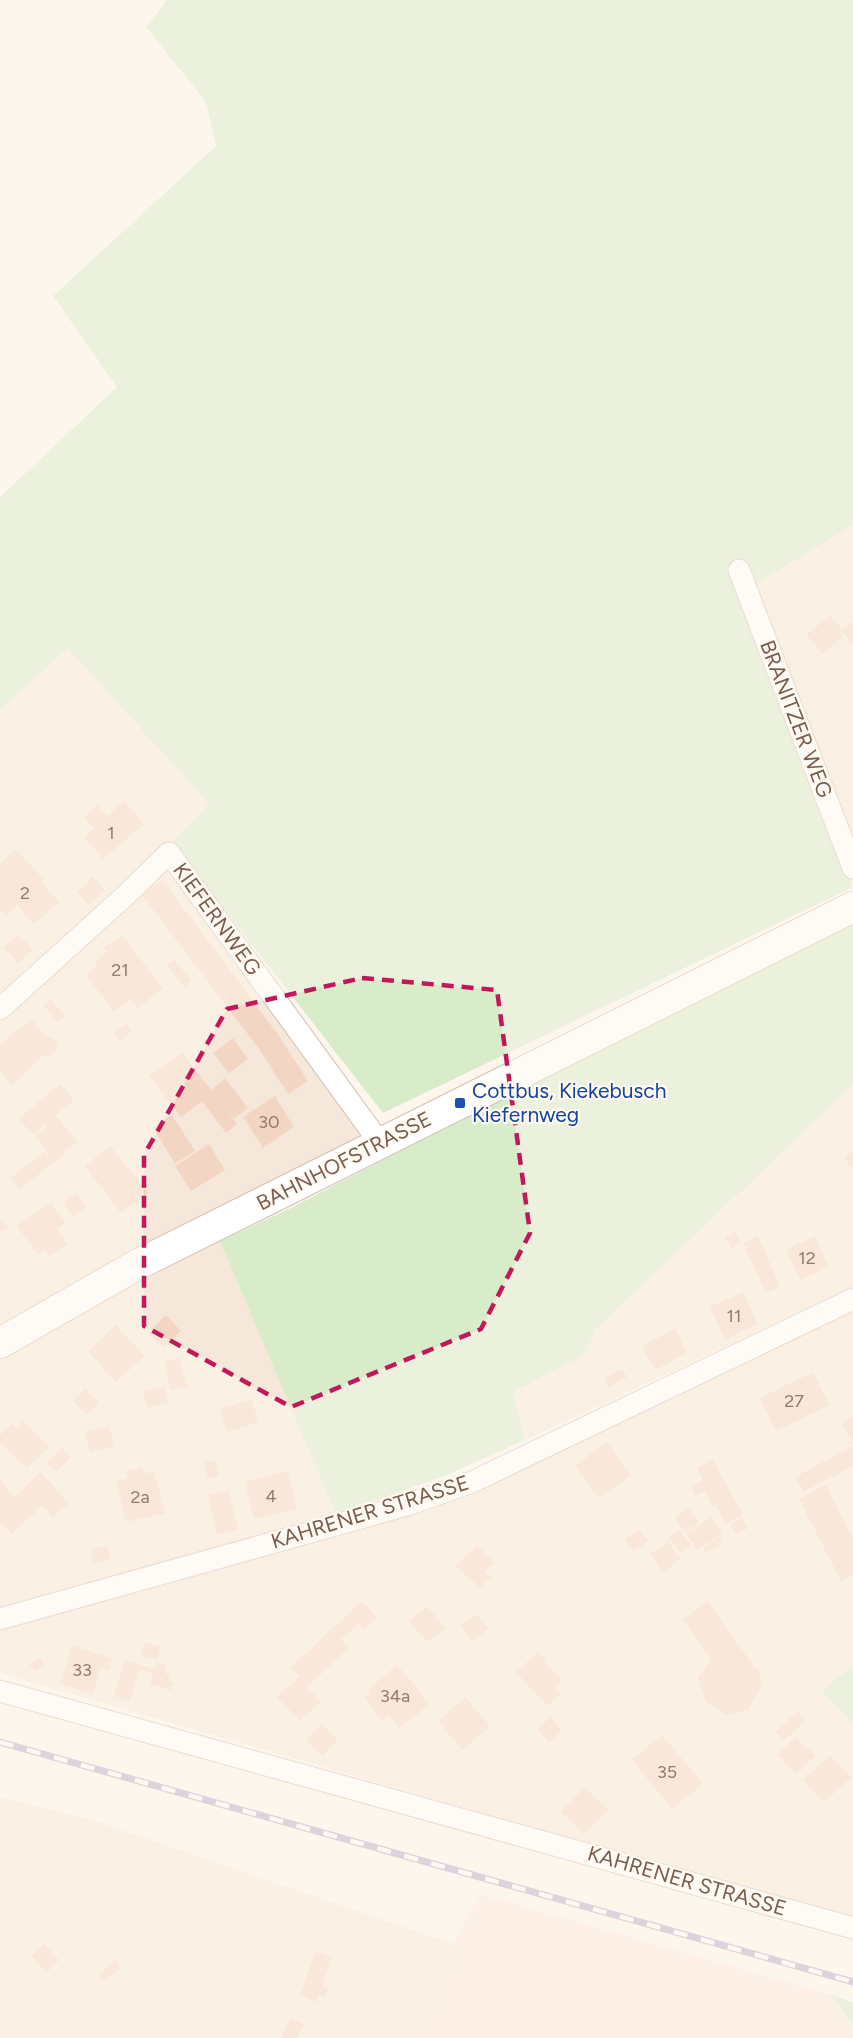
<svg xmlns="http://www.w3.org/2000/svg" width="853" height="2038" viewBox="0 0 853 2038" font-family="Figtree,sans-serif">
  <style>
    .residential { fill: #f5e8da }
    .commercial { fill: #fde8e0 }
    .green { fill: #d8ecc9 }
    .building { fill: #f3d5c3 }
    .lines { fill: none; stroke-linecap: round; stroke-linejoin: round }
    .street-casing { stroke: #d1beb0; stroke-width: 23 }
    .secondary-casing { stroke: #d6c0b0; stroke-width: 32 }
    .street { stroke: #fff; stroke-width: 21 }
    .secondary { stroke: #fff; stroke-width: 30 }
    .rail-casing { stroke: #b9a8c9; stroke-width: 7 }
    .rail { stroke: #fffaf3; stroke-width: 4.5; stroke-dasharray: 14; stroke-linecap: butt }
    .marked { fill: none; stroke: #c2185b; stroke-width: 4.5; stroke-dasharray: 12 8; stroke-linejoin: round }
    .transit-dot { fill: #1a4fb4; stroke: #fffaf3; stroke-width: 2 }
    .labels { text-anchor: middle; stroke-width: 4.5; stroke-linejoin: round; paint-order: stroke }
    .number-label { font-size: 18px; fill: #987a6a }
    .street-label { font-size: 21px; fill: #7a5c4d; stroke: #fffaf3 }
    .transit-label { font-size: 21px; fill: #164399; stroke: #fffaf3; text-anchor: start }
  </style>
  <rect width="100%" height="100%" fill="#fdf6ec"/>
  <!-- residential -->
  <path class="residential" d="M 853,525 L 853,841 L 752,585 Z
    M 68,647 L 209,804 L 172,842 L 0,997 L 0,710 Z
    M 168,868 L 366,1135 L 73,1284 L 0,1325 L 0,1019 Z
    M 853,1085 L 853,1287 L 525,1440 L 513,1394 L 585,1354 L 596,1329 Z
    M 220,1241 L 336,1515 L 0,1608 L 0,1355 Z
    M 853,1306 L 853,1664 L 822,1692 L 853,1723 L 853,1920 L 0,1673 L 0,1630 L 343,1534 L 456,1494 Z
    M 0,1797 L 90,1819 L 453,1944 L 446,1990 L 412,2038 L 0,2038 Z"/>
  <!-- commercial -->
  <path class="commercial" d="M 480,1894 L 831,1995 L 853,2026 L 853,2038 L 412,2038 L 446,1990 L 453,1944 Z"/>
  <!-- green -->
  <path class="green" d="M 167,0 L 853,0 L 853,525 L 752,586 L 853,887 L 383,1113 L 172,842 L 209,804 L 68,648 L 0,710 L 0,497 L 117,387 L 53,296 L 216,146 L 206,102 L 146,27 Z
    M 853,916 L 853,1085 L 596,1329 L 585,1354 L 513,1393 L 525,1440 L 449,1474 L 336,1515 L 220,1241 L 287,1210 Z
    M 853,1664 L 853,1723 L 822,1692 Z
    M 831,1995 L 853,2002 L 853,2026 Z"/>
  <!-- building -->
  <path class="building" d="M 831,616 L 842,630 L 839,632 L 843,637 L 822,654 L 806,634 Z
    M 853,622 L 853,645 L 842,631 Z
    M 124,801 L 144,824 L 103,859 L 84,837 L 94,828 L 84,817 L 97,805 L 107,816 Z
    M 16,849 L 44,880 L 42,883 L 59,902 L 34,924 L 17,905 L 6,915 L 0,909 L 0,864 Z
    M 93,877 L 105,891 L 89,905 L 77,892 Z
    M 162,880 L 279,1036 L 308,1081 L 288,1094 L 259,1049 L 142,895 Z
    M 18,934 L 33,950 L 18,963 L 3,947 Z
    M 122,935 L 163,989 L 137,1008 L 130,999 L 114,1012 L 86,975 L 98,966 L 95,961 L 107,952 L 104,948 Z
    M 175,960 L 191,981 L 184,987 L 167,965 Z
    M 51,999 L 65,1017 L 58,1023 L 43,1005 Z
    M 31,1019 L 46,1037 L 51,1037 L 57,1043 L 57,1050 L 51,1056 L 44,1055 L 12,1085 L 0,1070 L 0,1045 Z
    M 126,1024 L 132,1031 L 120,1040 L 114,1033 Z
    M 233,1038 L 248,1059 L 229,1073 L 213,1053 Z
    M 182,1052 L 211,1090 L 225,1078 L 248,1108 L 234,1119 L 213,1093 L 237,1124 L 226,1133 L 202,1101 L 181,1117 L 149,1076 Z
    M 60,1084 L 74,1100 L 56,1115 L 77,1142 L 66,1151 L 49,1132 L 66,1153 L 55,1162 L 35,1136 L 47,1127 L 45,1125 L 33,1135 L 19,1119 Z
    M 275,1096 L 294,1127 L 263,1148 L 243,1117 Z
    M 172,1115 L 195,1151 L 175,1164 L 153,1127 Z
    M 209,1144 L 225,1170 L 191,1191 L 175,1166 Z
    M 110,1146 L 148,1193 L 121,1213 L 85,1166 Z
    M 45,1151 L 54,1162 L 20,1189 L 11,1178 Z
    M 853,1151 L 853,1166 L 851,1167 L 845,1157 Z
    M 76,1193 L 87,1207 L 73,1217 L 63,1202 Z
    M 51,1203 L 66,1223 L 57,1229 L 68,1244 L 50,1256 L 45,1250 L 38,1255 L 17,1226 Z
    M 0,1217 L 8,1227 L 0,1233 Z
    M 735,1231 L 741,1241 L 732,1248 L 725,1238 Z
    M 758,1236 L 780,1287 L 766,1293 L 743,1243 Z
    M 815,1236 L 829,1267 L 800,1280 L 786,1249 Z
    M 743,1292 L 758,1324 L 725,1339 L 710,1307 Z
    M 166,1315 L 181,1331 L 163,1348 L 148,1333 Z
    M 116,1325 L 144,1356 L 116,1382 L 88,1351 Z
    M 675,1329 L 687,1353 L 655,1370 L 642,1346 Z
    M 179,1358 L 187,1387 L 171,1391 L 164,1362 Z
    M 622,1369 L 627,1377 L 608,1387 L 604,1378 Z
    M 813,1372 L 829,1405 L 776,1431 L 760,1398 Z
    M 164,1386 L 168,1402 L 148,1408 L 143,1392 Z
    M 85,1388 L 100,1403 L 87,1415 L 73,1400 Z
    M 251,1399 L 259,1422 L 227,1432 L 220,1409 Z
    M 853,1417 L 853,1444 L 842,1423 Z
    M 23,1421 L 48,1447 L 27,1468 L 0,1441 L 0,1435 L 12,1423 L 17,1428 Z
    M 109,1426 L 114,1446 L 90,1452 L 85,1432 Z
    M 607,1442 L 631,1475 L 599,1498 L 575,1466 Z
    M 853,1446 L 853,1466 L 803,1492 L 795,1477 Z
    M 62,1448 L 71,1457 L 55,1472 L 47,1463 Z
    M 712,1459 L 743,1515 L 726,1524 L 716,1506 L 728,1499 L 713,1507 L 705,1491 L 695,1496 L 691,1486 L 703,1480 L 697,1468 Z
    M 215,1460 L 219,1476 L 207,1479 L 204,1463 Z
    M 142,1467 L 144,1474 L 154,1471 L 165,1513 L 126,1522 L 116,1481 L 127,1478 L 125,1471 Z
    M 288,1471 L 297,1509 L 254,1519 L 245,1482 Z
    M 40,1472 L 69,1503 L 53,1517 L 42,1506 L 12,1534 L 0,1522 L 0,1478 L 14,1497 Z
    M 826,1485 L 853,1540 L 853,1575 L 841,1581 L 799,1499 Z
    M 228,1490 L 238,1529 L 217,1534 L 208,1495 Z
    M 688,1508 L 699,1523 L 685,1532 L 675,1517 Z
    M 712,1517 L 722,1534 L 697,1550 L 686,1533 Z
    M 742,1518 L 748,1528 L 736,1535 L 730,1525 Z
    M 639,1529 L 648,1541 L 634,1551 L 625,1539 Z
    M 680,1530 L 691,1545 L 680,1553 L 669,1538 Z
    M 719,1537 L 722,1543 L 706,1553 L 703,1548 Z
    M 668,1542 L 681,1559 L 663,1572 L 650,1554 Z
    M 107,1545 L 110,1559 L 94,1563 L 91,1550 Z
    M 477,1545 L 494,1563 L 485,1571 L 491,1577 L 480,1588 L 456,1566 Z
    M 362,1601 L 377,1617 L 364,1629 L 359,1623 L 341,1639 L 349,1648 L 307,1687 L 321,1702 L 300,1721 L 277,1697 L 300,1676 L 291,1667 Z
    M 708,1601 L 755,1668 L 759,1669 L 762,1687 L 748,1710 L 726,1715 L 706,1701 L 698,1677 L 711,1659 L 683,1620 Z
    M 427,1606 L 445,1628 L 427,1642 L 409,1621 Z
    M 476,1614 L 488,1629 L 473,1641 L 460,1626 Z
    M 145,1642 L 161,1647 L 157,1659 L 141,1655 Z
    M 72,1646 L 112,1658 L 109,1671 L 101,1668 L 93,1694 L 60,1684 Z
    M 538,1652 L 547,1661 L 544,1663 L 563,1680 L 554,1688 L 560,1694 L 547,1706 L 516,1672 Z
    M 39,1657 L 44,1664 L 35,1671 L 29,1664 Z
    M 125,1661 L 154,1669 L 157,1662 L 167,1665 L 165,1673 L 170,1675 L 168,1681 L 173,1682 L 171,1690 L 150,1684 L 153,1673 L 139,1670 L 130,1701 L 114,1696 Z
    M 397,1665 L 430,1704 L 400,1728 L 389,1715 L 382,1721 L 364,1698 L 371,1693 L 368,1690 Z
    M 465,1697 L 490,1726 L 462,1750 L 438,1721 Z
    M 798,1711 L 806,1720 L 784,1741 L 776,1732 Z
    M 551,1717 L 562,1731 L 549,1742 L 537,1729 Z
    M 321,1724 L 338,1739 L 323,1756 L 306,1741 Z
    M 662,1735 L 703,1784 L 672,1809 L 632,1760 Z
    M 795,1737 L 815,1755 L 797,1774 L 777,1755 Z
    M 830,1755 L 851,1778 L 824,1802 L 803,1780 Z
    M 584,1787 L 608,1809 L 585,1834 L 561,1812 Z
    M 44,1944 L 59,1960 L 47,1972 L 31,1956 Z
    M 315,1951 L 332,1957 L 322,1987 L 328,1989 L 325,1997 L 319,1995 L 317,2002 L 300,1996 Z
    M 115,1960 L 121,1967 L 104,1982 L 98,1975 Z
    M 290,2018 L 304,2024 L 297,2038 L 281,2038 Z"/>
  <g class="lines">
    <defs>
      <path id="street" d="M 739,570 L 853,868
        M 0,1009 L 126,895 L 169,853 L 380,1143
        M 0,1619 L 407,1505 L 472,1482 L 853,1299
        M 0,1691 L 853,1928"/>
      <path id="secondary" d="M 0,1343 L 135,1266 L 853,907"/>
    </defs>
    <!-- street casing -->
    <use href="#street" class="street-casing"/>
    <!-- secondary casing -->
    <use href="#secondary" class="secondary-casing"/>
    <!-- street -->
    <use href="#street" class="street"/>
    <!-- secondary -->
    <use href="#secondary" class="secondary"/>
    <defs>
      <path id="rail" d="M 0,1742 L 853,1982"/>
    </defs>
    <!-- rail casing -->
    <use href="#rail" class="rail-casing"/>
    <!-- rail -->
    <use href="#rail" class="rail"/>
  </g>
  <!-- marked area -->
  <path d="M0 0H853V2038H0ZM 362,978 L 497,990 L 530,1233 L 481,1329 L 291,1407 L 144,1326 L 144,1155 L 227,1009 Z" fill="#fdf6ec" fill-opacity=".55" fill-rule="evenodd"/>
  <path class="marked" d="M 362,978 L 497,990 L 530,1233 L 481,1329 L 291,1407 L 144,1326 L 144,1155 L 227,1009 Z"/>
  <!-- markers -->
  <rect class="transit-dot" x="454" y="1097" width="12" height="12" rx="3"/>
  <g class="labels">
    <!-- number labels -->
    <g class="number-label">
      <text x="111" y="839">1</text>
      <text x="25" y="899">2</text>
      <text x="120" y="976">21</text>
      <text x="269" y="1128">30</text>
      <text x="807" y="1264">12</text>
      <text x="734" y="1322">11</text>
      <text x="794" y="1407">27</text>
      <text x="271" y="1502">4</text>
      <text x="140" y="1503">2a</text>
      <text x="82" y="1676">33</text>
      <text x="395" y="1702">34a</text>
      <text x="667" y="1778">35</text>
    </g>
    <!-- street labels -->
    <g class="street-label">
      <text transform="translate(796 719) rotate(69)" y="7">BRANITZER WEG</text>
      <text transform="translate(217 919) rotate(54)" y="7">KIEFERNWEG</text>
      <text transform="translate(344 1161) rotate(-27)" y="7">BAHNHOFSTRASSE</text>
      <text transform="translate(370 1512) rotate(-17)" y="7">KAHRENER STRASSE</text>
      <text transform="translate(687 1881) rotate(16)" y="7">KAHRENER STRASSE</text>
    </g>
    <!-- transit labels -->
    <g class="transit-label">
      <text x="472" y="1098">Cottbus, Kiekebusch<tspan x="472" dy="24">Kiefernweg</tspan></text>
    </g>
  </g>
</svg>
